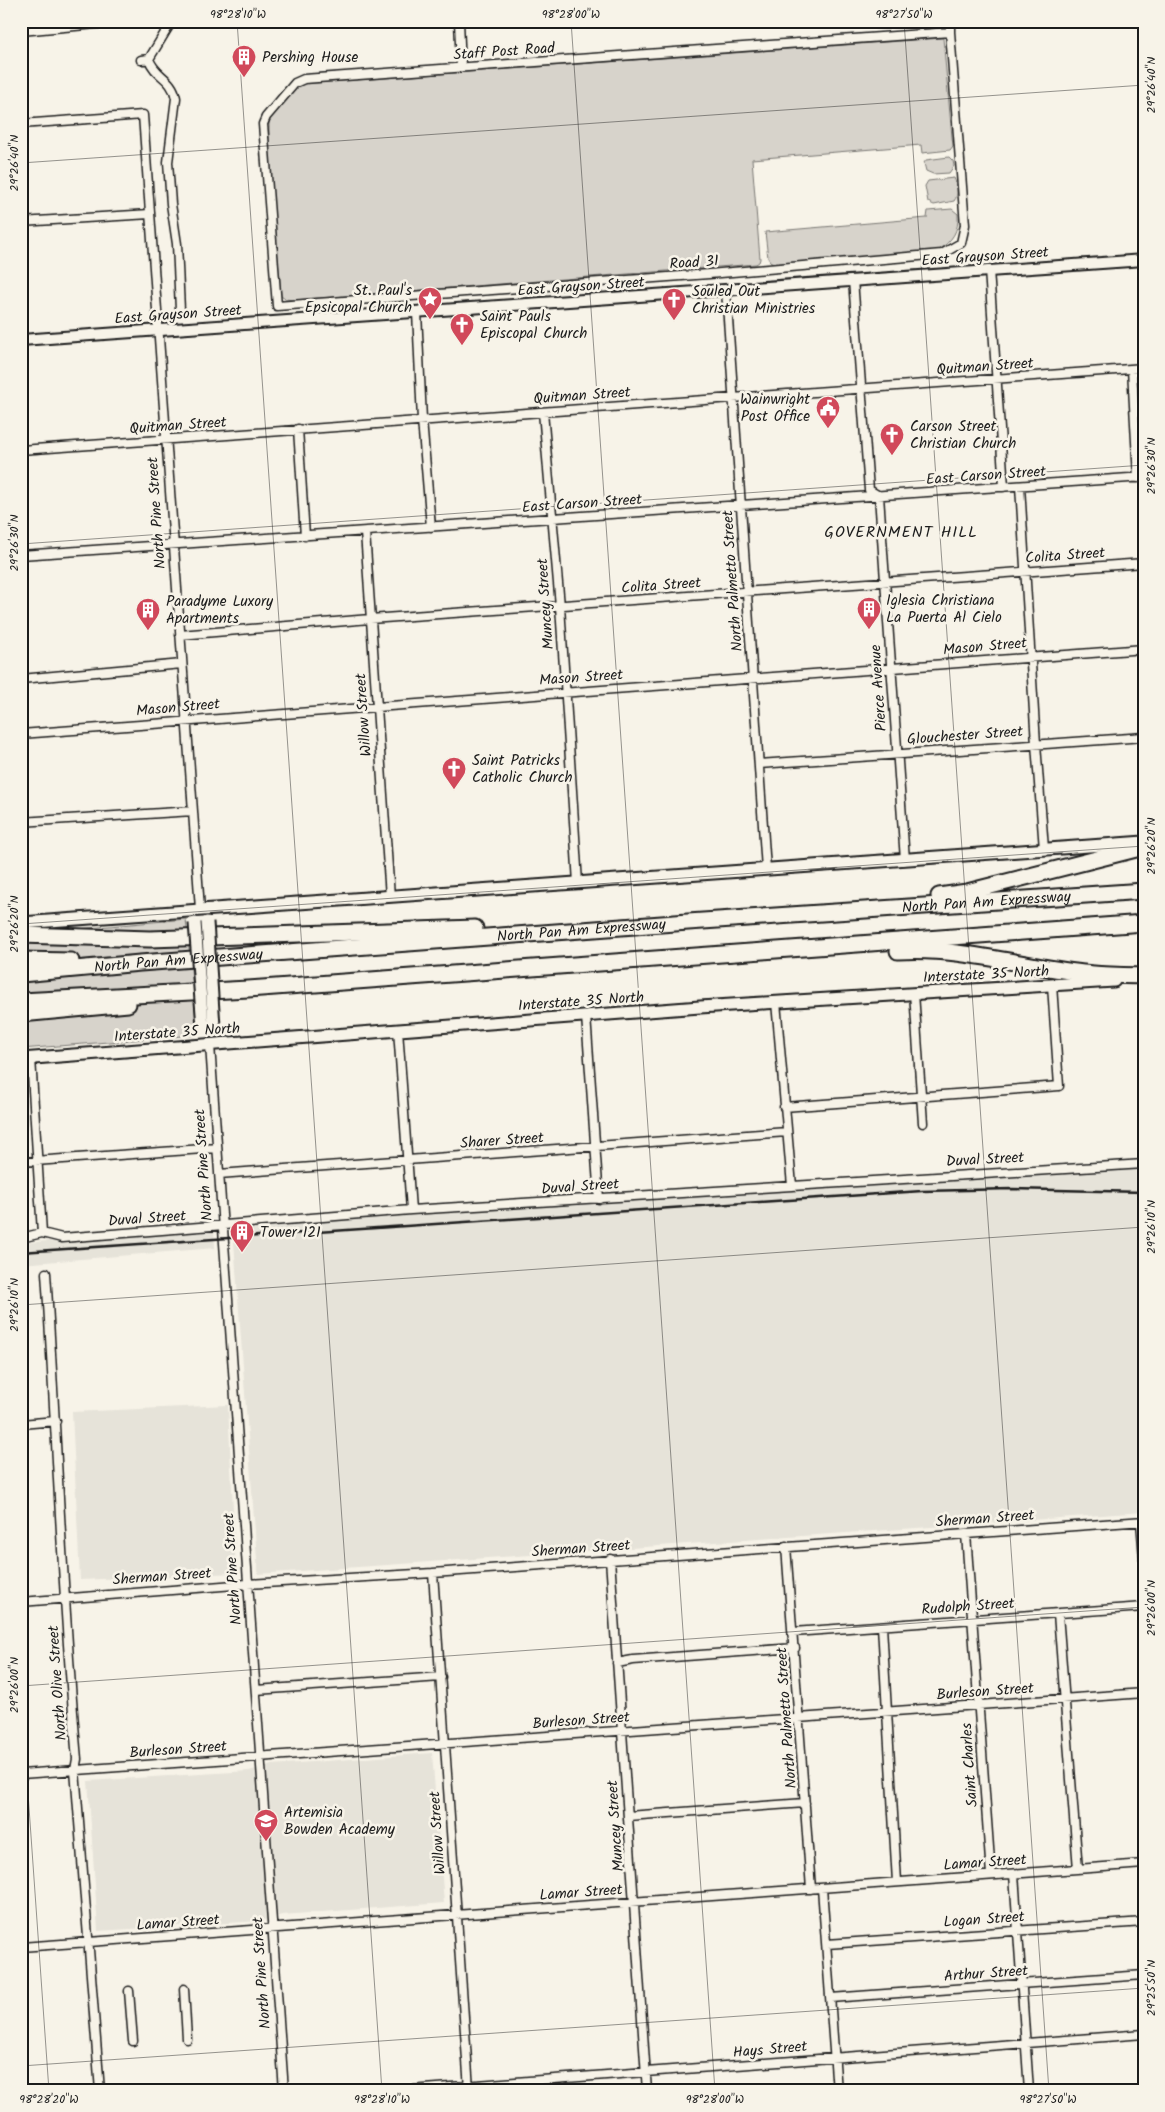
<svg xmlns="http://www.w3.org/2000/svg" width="1165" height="2112" viewBox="0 0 1165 2112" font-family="Kalam,sans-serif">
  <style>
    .built { fill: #e6e3d9 }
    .green { fill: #d7d3cb; stroke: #7a7874 }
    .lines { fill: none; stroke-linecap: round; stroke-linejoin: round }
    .minor-casing { stroke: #1c1c1c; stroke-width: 11 }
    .tertiary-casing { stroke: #1c1c1c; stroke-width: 14 }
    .secondary-casing { stroke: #1c1c1c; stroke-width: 15 }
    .motorway-casing { stroke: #1c1c1c; stroke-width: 19 }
    .minor { stroke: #f7f3e8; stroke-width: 8 }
    .tertiary { stroke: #f7f3e8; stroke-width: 10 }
    .secondary { stroke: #f7f3e8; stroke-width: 11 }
    .motorway { stroke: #f7f3e8; stroke-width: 15 }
    .rail { stroke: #1c1c1c; stroke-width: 2.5 }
    .secondary-bridge-casing { stroke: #1c1c1c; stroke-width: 15; stroke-linecap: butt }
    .secondary-bridge { stroke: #f7f3e8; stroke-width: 11 }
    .ticks { fill: none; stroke: #1c1c1c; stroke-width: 1; stroke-opacity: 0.45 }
    .labels { text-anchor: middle; stroke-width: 5; stroke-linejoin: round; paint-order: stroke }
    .street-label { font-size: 15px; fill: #1c1c1c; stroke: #f7f3e8 }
    .poi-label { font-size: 15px; fill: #1c1c1c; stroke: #f7f3e8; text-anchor: start }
    .neighbourhood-label { font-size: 16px; letter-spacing: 1px; fill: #1c1c1c; stroke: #f7f3e8 }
    .neatline { fill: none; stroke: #1c1c1c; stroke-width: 2 }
    .ticks-label { font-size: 12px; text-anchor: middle; fill: #1c1c1c }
  </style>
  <rect width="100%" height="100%" fill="#f7f3e8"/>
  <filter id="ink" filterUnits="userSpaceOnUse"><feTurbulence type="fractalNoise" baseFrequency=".02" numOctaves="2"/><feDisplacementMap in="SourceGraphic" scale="10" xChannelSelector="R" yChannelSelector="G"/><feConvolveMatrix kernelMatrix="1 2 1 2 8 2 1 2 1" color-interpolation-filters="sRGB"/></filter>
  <g filter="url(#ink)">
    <!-- built -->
    <path class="built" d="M 1144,1169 L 1144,1512 L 258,1574 L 233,1228 L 946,1178 Z
      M 214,1229 L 215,1248 L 21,1264 L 21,1243 Z
      M 228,1405 L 236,1573 L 80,1580 L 72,1412 Z
      M 432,1753 L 444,1903 L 282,1915 L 260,1921 L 98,1931 L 88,1781 L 249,1771 L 272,1765 Z"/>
    <!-- green -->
    <path class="green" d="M 943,38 L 952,137 L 953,146 L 950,150 L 922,153 L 921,145 L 752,159 L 760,259 L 759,262 L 756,264 L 294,300 L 285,299 L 281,296 L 269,150 L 269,119 L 300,84 Z
      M 949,157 L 953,161 L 954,166 L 949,173 L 933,174 L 926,171 L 924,163 L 926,160 Z
      M 954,178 C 957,185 959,195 954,201 L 934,205 L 928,202 L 925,186 L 928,181 Z
      M 952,209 L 958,214 C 959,232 952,240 938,251 L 772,264 L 768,258 L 765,232 L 927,218 L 928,211 Z
      M 186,919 L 197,1029 L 195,1035 L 21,1049 L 21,931 L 55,931 Z"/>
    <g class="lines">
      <defs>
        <path id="minor" d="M 459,21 L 461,67
          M 950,21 L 950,32 L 965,225 L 961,243 L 942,254 L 709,274 L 277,306 L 263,124 L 266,117 L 295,83 L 304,79 L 950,32
          M 21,31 L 129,21
          M 149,59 C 155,77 172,77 176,98 L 168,162 L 171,204 L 177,244 L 180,310
          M 141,60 L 149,59 L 172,21
          M 21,124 L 143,115 L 200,909
          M 21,222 L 150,214
          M 989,270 L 1004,487
          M 853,280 L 869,490 L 879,496 L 905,860
          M 726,290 L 766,869
          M 417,312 L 422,420 L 431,527
          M 1132,369 L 1138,478
          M 543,412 L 560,606 L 578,883
          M 298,429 L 305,536
          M 21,450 L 1144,368
          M 1020,486 L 1036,744 L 1044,849
          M 365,532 L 390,897
          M 21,555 L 1144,477
          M 180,635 L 370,619 L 1144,563
          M 21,679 L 182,664
          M 21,734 L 1144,649
          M 759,764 L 1144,737
          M 21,822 L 193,811
          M 914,993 L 923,1123
          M 776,1002 L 792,1186
          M 586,1016 L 599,1199
          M 398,1030 L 411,1210
          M 210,1045 L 284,2091
          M 31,1058 L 42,1233
          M 784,1107 L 1059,1086 L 1052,985
          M 21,1162 L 217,1148
          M 219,1174 L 787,1132
          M 21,1238 L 42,1233 L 62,1238 L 411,1210 L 1144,1164
          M 46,1273 C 57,1435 62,1598 77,1759 L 75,1770 L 100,2091
          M 21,1424 L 56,1421
          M 1141,1521 L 1144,1559
          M 966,1534 L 991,1875
          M 786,1546 L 811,1889
          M 610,1559 L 647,2091
          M 433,1573 L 469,2089
          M 21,1602 L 247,1584 L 433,1573 L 1144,1521
          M 1058,1614 L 1078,1869
          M 882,1626 L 897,1882
          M 793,1632 L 1144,1607
          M 617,1663 L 633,1660 L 795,1648
          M 256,1690 L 441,1677
          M 21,1774 L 1144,1693
          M 628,1816 L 805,1803
          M 1014,1874 L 1029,2091
          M 822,1888 L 837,2091
          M 827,1944 L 1144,1922
          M 21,1947 L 1144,1864
          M 184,1989 L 187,2039
          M 129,1991 L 133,2041
          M 831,1998 L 1144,1975
          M 398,2091 L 1144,2034"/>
        <path id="tertiary" d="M 21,340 L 1144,260"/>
        <path id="secondary" d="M 21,923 L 1144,842
          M 21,1059 L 700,1007 L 1114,981"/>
        <g id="motorway">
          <path d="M 939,896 L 967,892 L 1144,847"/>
          <path d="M 21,935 L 150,939 L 475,928"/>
          <path d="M 898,951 C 960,947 1021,966 1083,973 C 1103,976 1123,975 1144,976"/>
          <path d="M 21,960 L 71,961"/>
          <path id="s1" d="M 21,974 L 140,963 L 688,922 L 1144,891"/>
          <path d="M 21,1001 L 248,989 L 1144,923"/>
          <path d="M 21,1014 L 128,1004"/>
        </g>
      </defs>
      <!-- minor casing -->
      <use href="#minor" class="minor-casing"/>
      <!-- tertiary casing -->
      <use href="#tertiary" class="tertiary-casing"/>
      <!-- secondary casing -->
      <use href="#secondary" class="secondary-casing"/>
      <!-- motorway casing -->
      <use href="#motorway" class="motorway-casing"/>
      <!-- minor -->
      <use href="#minor" class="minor"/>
      <!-- tertiary -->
      <use href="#tertiary" class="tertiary"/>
      <!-- secondary -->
      <use href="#secondary" class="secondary"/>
      <!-- motorway -->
      <use href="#motorway" class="motorway"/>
      <!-- rail -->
      <path class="rail" d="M 21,1252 L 922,1191 L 1012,1189 L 1144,1192"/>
      <defs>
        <path id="secondary-bridge" d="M 207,922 L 214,1026
          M 195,923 L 203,1027"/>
      </defs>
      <!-- secondary-bridge casing -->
      <use href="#secondary-bridge" class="secondary-bridge-casing"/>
      <!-- secondary-bridge -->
      <use href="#secondary-bridge" class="secondary-bridge"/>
    </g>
  </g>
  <!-- ticks -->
  <path class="ticks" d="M 237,21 L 382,2091M 571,21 L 715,2091M 904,21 L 1049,2091M 21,163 L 1144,85M 21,544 L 1144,465M 21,924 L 1144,846M 21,1305 L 1144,1227M 21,1686 L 1144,1607M 21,1694 L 49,2091M 21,2066 L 1144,1988"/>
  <!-- icons -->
  <defs>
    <symbol id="building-pin" viewBox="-11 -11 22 30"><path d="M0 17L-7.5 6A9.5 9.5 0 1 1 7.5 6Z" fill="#d1495b" stroke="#f7f3e8"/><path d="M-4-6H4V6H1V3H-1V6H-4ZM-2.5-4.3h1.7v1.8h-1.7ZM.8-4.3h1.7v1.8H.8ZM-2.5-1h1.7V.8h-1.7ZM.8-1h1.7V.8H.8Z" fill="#fff"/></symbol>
    <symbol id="sight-pin" viewBox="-11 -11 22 30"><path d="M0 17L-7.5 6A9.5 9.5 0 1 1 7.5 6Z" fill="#d1495b" stroke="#f7f3e8"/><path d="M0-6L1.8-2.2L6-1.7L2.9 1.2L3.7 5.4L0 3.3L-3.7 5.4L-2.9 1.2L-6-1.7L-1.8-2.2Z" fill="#fff"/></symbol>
    <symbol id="church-pin" viewBox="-11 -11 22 30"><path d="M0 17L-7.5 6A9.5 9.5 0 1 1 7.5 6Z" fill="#d1495b" stroke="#f7f3e8"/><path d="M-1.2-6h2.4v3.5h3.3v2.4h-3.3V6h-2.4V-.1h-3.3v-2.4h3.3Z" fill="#fff"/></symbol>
    <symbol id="civic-pin" viewBox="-11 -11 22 30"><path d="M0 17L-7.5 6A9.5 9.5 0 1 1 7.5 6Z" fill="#d1495b" stroke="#f7f3e8"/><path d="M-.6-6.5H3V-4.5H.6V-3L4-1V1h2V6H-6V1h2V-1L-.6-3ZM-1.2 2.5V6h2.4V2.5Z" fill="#fff"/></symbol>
    <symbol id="school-pin" viewBox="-11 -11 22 30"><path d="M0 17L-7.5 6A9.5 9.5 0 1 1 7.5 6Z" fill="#d1495b" stroke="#f7f3e8"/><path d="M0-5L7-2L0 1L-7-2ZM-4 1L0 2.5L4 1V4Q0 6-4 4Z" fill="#fff"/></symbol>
  </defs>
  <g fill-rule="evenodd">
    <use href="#building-pin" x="230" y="43" width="28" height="38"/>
    <use href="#sight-pin" x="416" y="285" width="28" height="38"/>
    <use href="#church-pin" x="660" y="286" width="28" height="38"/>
    <use href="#church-pin" x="448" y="311" width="28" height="38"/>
    <use href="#civic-pin" x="814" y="394" width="28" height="38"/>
    <use href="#church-pin" x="878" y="421" width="28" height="38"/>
    <use href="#building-pin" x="855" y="595" width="28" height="38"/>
    <use href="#building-pin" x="134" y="596" width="28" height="38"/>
    <use href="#church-pin" x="440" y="755" width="28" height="38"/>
    <use href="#building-pin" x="228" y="1218" width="28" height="38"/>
    <use href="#school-pin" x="252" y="1807" width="28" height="38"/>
  </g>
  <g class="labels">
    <!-- street labels -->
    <g class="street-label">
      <text transform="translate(504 51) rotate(-4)" y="5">Staff Post Road</text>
      <text transform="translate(985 256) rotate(-4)" y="5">East Grayson Street</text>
      <text transform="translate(694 262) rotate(-4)" y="5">Road 31</text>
      <text transform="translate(581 286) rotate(-4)" y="5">East Grayson Street</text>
      <text transform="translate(178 314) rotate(-4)" y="5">East Grayson Street</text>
      <text transform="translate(985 366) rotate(-4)" y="5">Quitman Street</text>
      <text transform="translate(582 395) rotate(-4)" y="5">Quitman Street</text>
      <text transform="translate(178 425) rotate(-4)" y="5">Quitman Street</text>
      <text transform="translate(986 475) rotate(-4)" y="5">East Carson Street</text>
      <text transform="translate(582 503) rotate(-4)" y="5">East Carson Street</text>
      <text transform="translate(156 513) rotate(-94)" y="5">North Pine Street</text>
      <text transform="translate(1065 555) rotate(-4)" y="5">Colita Street</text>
      <text transform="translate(732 581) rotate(-94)" y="5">North Palmetto Street</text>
      <text transform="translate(661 585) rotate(-4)" y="5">Colita Street</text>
      <text transform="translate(545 604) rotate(-94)" y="5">Muncey Street</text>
      <text transform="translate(985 646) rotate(-5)" y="5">Mason Street</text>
      <text transform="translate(581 677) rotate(-4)" y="5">Mason Street</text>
      <text transform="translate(878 688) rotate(-94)" y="5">Pierce Avenue</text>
      <text transform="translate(178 707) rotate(-5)" y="5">Mason Street</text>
      <text transform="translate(363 715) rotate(-94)" y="5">Willow Street</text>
      <text transform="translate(965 735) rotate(-4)" y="5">Glouchester Street</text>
      <text dy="5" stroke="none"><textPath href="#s1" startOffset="968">North Pan Am Expressway</textPath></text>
      <text dy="5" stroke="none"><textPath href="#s1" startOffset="562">North Pan Am Expressway</textPath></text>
      <text dy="5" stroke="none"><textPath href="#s1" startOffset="158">North Pan Am Expressway</textPath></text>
      <text transform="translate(986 974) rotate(-3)" y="5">Interstate 35 North</text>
      <text transform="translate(581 1001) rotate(-4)" y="5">Interstate 35 North</text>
      <text transform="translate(177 1032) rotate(-4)" y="5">Interstate 35 North</text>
      <text transform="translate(502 1140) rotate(-4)" y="5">Sharer Street</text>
      <text transform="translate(985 1159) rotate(-3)" y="5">Duval Street</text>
      <text transform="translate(203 1165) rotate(-94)" y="5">North Pine Street</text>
      <text transform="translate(580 1186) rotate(-4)" y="5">Duval Street</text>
      <text transform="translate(147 1218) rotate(-4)" y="5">Duval Street</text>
      <text transform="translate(985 1518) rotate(-4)" y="5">Sherman Street</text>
      <text transform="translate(581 1548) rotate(-4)" y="5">Sherman Street</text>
      <text transform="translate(232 1569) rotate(-94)" y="5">North Pine Street</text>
      <text transform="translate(162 1576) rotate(-4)" y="5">Sherman Street</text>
      <text transform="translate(968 1606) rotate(-4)" y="5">Rudolph Street</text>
      <text transform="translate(57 1683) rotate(-94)" y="5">North Olive Street</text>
      <text transform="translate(985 1691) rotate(-4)" y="5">Burleson Street</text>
      <text transform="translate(786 1718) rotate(-94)" y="5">North Palmetto Street</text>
      <text transform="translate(581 1720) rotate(-4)" y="5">Burleson Street</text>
      <text transform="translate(178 1749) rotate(-4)" y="5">Burleson Street</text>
      <text transform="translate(969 1765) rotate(-94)" y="5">Saint Charles</text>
      <text transform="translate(615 1826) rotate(-94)" y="5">Muncey Street</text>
      <text transform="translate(437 1833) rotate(-94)" y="5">Willow Street</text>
      <text transform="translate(985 1862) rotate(-4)" y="5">Lamar Street</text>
      <text transform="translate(581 1892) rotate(-4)" y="5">Lamar Street</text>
      <text transform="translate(984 1919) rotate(-4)" y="5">Logan Street</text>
      <text transform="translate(178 1922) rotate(-4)" y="5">Lamar Street</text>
      <text transform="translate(261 1973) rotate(-94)" y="5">North Pine Street</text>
      <text transform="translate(986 1973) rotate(-4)" y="5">Arthur Street</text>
      <text transform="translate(770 2049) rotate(-5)" y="5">Hays Street</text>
    </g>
    <!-- poi labels -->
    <g class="poi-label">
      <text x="262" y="62">Pershing House</text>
      <text x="412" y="295" text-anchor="end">St. Paul's<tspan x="412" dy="17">Epsicopal Church</tspan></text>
      <text x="692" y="296">Souled Out<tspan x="692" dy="17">Christian Ministries</tspan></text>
      <text x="480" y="321">Saint Pauls<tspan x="480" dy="17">Episcopal Church</tspan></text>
      <text x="810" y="404" text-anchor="end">Wainwright<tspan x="810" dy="17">Post Office</tspan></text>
      <text x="910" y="431">Carson Street<tspan x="910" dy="17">Christian Church</tspan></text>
      <text x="886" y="605">Iglesia Christiana<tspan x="886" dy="17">La Puerta Al Cielo</tspan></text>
      <text x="166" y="606">Paradyme Luxory<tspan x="166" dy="17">Apartments</tspan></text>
      <text x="472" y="765">Saint Patricks<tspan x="472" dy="17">Catholic Church</tspan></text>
      <text x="260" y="1237">Tower 121</text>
      <text x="284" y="1817">Artemisia<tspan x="284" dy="17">Bowden Academy</tspan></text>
    </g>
    <!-- neighbourhood labels -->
    <g class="neighbourhood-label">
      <text x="901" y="537">GOVERNMENT HILL</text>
    </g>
  </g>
  <!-- margin -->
  <rect width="1165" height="2112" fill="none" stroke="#f7f3e8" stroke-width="55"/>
  <rect x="28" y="28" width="1110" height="2056" class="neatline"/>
  <g class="ticks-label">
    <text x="238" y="18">98°28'10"W</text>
    <text x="571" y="18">98°28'00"W</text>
    <text x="904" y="18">98°27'50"W</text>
    <text transform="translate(1151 85) rotate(-90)" y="4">29°26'40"N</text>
    <text transform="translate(14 163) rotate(-90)" y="4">29°26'40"N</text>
    <text transform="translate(1151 466) rotate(-90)" y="4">29°26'30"N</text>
    <text transform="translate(14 543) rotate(-90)" y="4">29°26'30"N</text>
    <text transform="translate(1151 846) rotate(-90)" y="4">29°26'20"N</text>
    <text transform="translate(14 924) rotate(-90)" y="4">29°26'20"N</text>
    <text transform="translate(1151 1227) rotate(-90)" y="4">29°26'10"N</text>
    <text transform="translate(14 1305) rotate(-90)" y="4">29°26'10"N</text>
    <text transform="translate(1151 1608) rotate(-90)" y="4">29°26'00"N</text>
    <text transform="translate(14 1685) rotate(-90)" y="4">29°26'00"N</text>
    <text transform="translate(1151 1988) rotate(-90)" y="4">29°25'50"N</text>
    <text x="49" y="2103">98°28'20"W</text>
    <text x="382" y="2103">98°28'10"W</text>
    <text x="715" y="2103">98°28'00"W</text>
    <text x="1048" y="2103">98°27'50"W</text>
  </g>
</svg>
